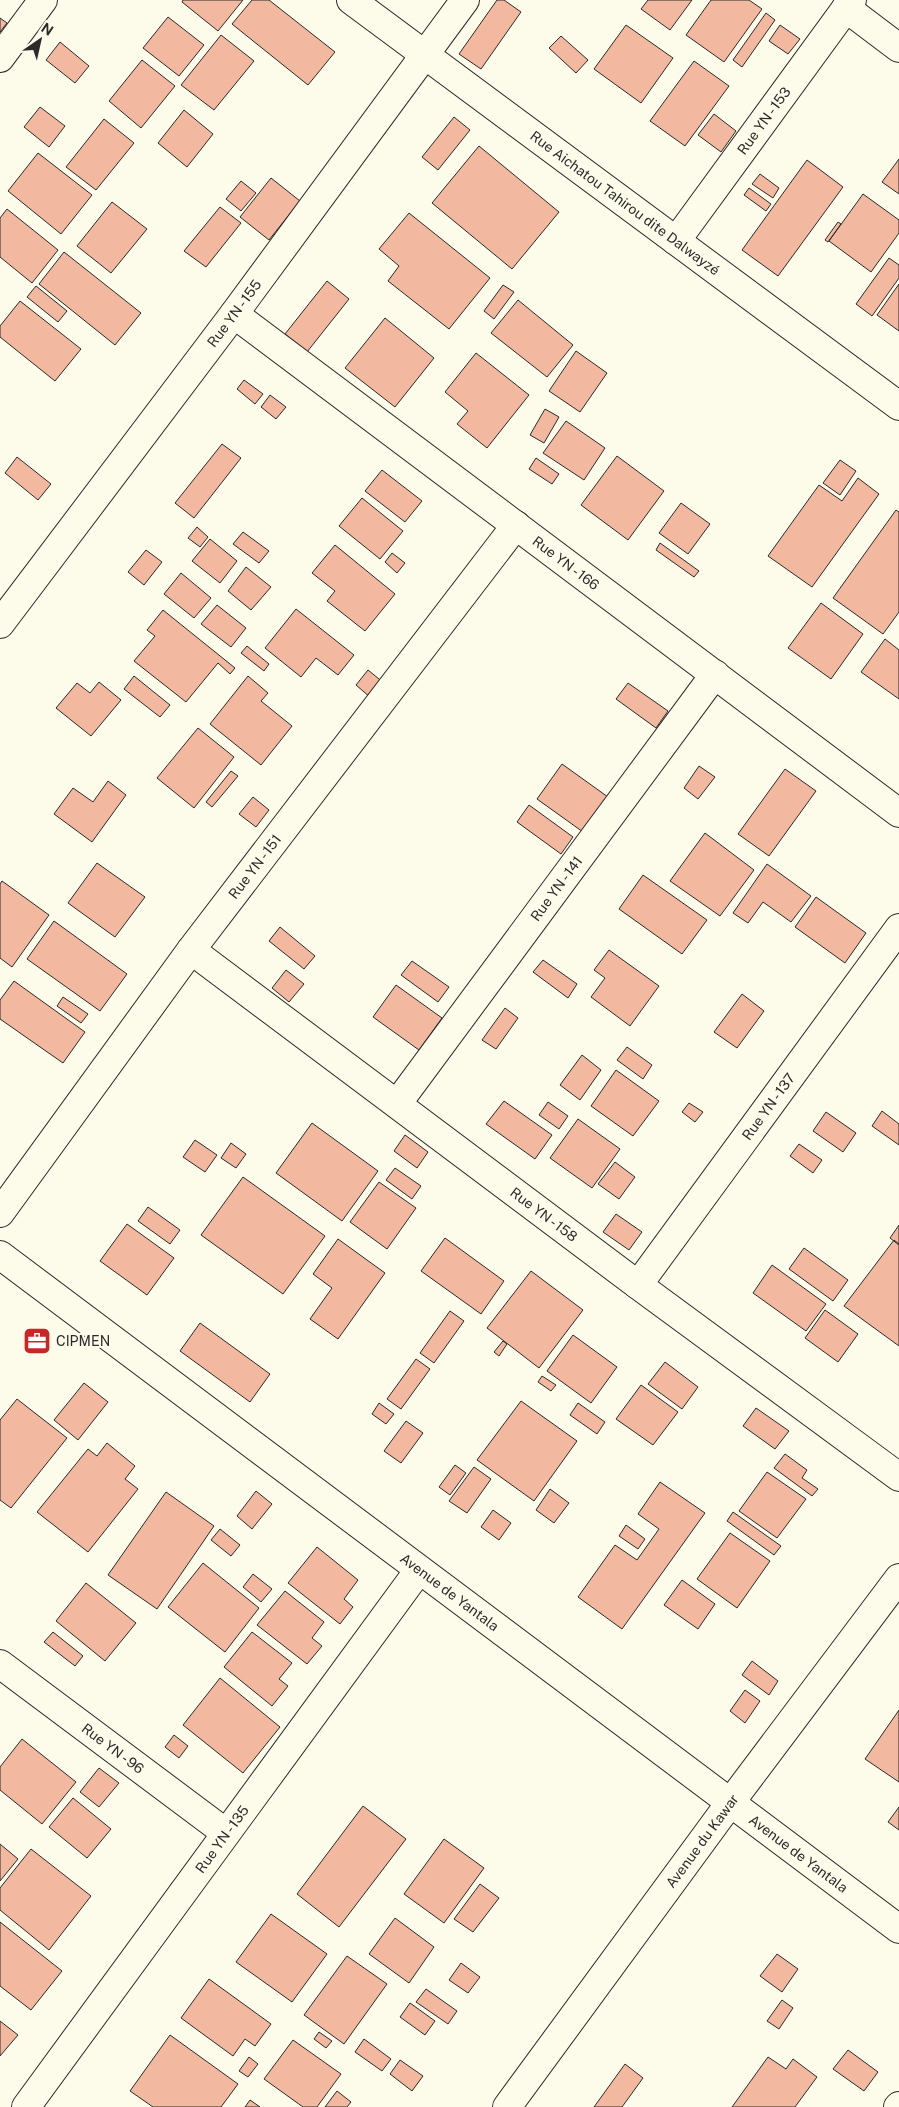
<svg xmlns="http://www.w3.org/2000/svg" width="899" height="2107" viewBox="0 0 899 2107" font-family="'Public Sans',sans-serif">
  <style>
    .building { fill: #f2b8a0; stroke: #2b2b2b }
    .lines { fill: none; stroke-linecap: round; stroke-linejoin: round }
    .minor-casing { stroke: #2b2b2b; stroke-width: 30 }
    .minor { stroke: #fdfbea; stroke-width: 28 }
    .labels { text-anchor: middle; stroke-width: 4; stroke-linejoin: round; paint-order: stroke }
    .street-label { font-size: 14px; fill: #2b2b2b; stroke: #fdfbea }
    .poi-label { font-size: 14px; fill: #2b2b2b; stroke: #fdfbea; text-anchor: start }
  </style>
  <rect width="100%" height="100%" fill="#fdfbea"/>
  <!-- building -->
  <path class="building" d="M 183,0 L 243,0 L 218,31 L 182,2 Z
    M 252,0 L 269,0 L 335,52 L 308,85 L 232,24 Z
    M 497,0 L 504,0 L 521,12 L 481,69 L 459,54 Z
    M 648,0 L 692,0 L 670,30 L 641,9 Z
    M 711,0 L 749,0 L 762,9 L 724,62 L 686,35 Z
    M 766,13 L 775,20 L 742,67 L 733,60 Z
    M 168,17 L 204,45 L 179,76 L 143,48 Z
    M 0,18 L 7,23 L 0,32 Z
    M 626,25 L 673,58 L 641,103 L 594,69 Z
    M 780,25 L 800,39 L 788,54 L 769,41 Z
    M 221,35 L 254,61 L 214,110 L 181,85 Z
    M 561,36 L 588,60 L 576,73 L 549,48 Z
    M 60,42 L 89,66 L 75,83 L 46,60 Z
    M 142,60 L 175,86 L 141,128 L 109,101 Z
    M 694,61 L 729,86 L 685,146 L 650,121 Z
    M 40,107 L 65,126 L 49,147 L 24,127 Z
    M 184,110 L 213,134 L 187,167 L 158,143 Z
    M 714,114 L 736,131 L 721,152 L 698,135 Z
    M 454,117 L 470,130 L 438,170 L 422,157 Z
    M 104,119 L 134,143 L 96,190 L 66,167 Z
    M 479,146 L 559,212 L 512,269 L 432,203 Z
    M 38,153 L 92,195 L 61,234 L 8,191 Z
    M 899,159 L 899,194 L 882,182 Z
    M 807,160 L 843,187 L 778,276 L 742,250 Z
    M 760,174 L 779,188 L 773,198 L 752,184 Z
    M 271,178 L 300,201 L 269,240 L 240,217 Z
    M 241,181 L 256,193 L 241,211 L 226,199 Z
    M 749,188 L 771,204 L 766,211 L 744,195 Z
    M 863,194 L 899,220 L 899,233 L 871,272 L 829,241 Z
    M 112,202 L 147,229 L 111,273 L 77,246 Z
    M 220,207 L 241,223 L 206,267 L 184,251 Z
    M 7,209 L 58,250 L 32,283 L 0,257 L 0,218 Z
    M 409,213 L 490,278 L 449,329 L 388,281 L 399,266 L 379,249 Z
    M 838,222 L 841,224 L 828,242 L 825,240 Z
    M 64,252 L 141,313 L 115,345 L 39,284 Z
    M 889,258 L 899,265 L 899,278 L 872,316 L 856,304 Z
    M 327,281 L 349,299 L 307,352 L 285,334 Z
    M 899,284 L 899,331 L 877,315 Z
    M 503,285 L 514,292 L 494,319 L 484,311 Z
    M 36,286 L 67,311 L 58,322 L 27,297 Z
    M 518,300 L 573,345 L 547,377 L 491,333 Z
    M 20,301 L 81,349 L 55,381 L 0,337 L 0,326 Z
    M 385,318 L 434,358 L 395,407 L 345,368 Z
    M 576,351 L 607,373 L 580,412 L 549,391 Z
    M 476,353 L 529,395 L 487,448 L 457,424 L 468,411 L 445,392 Z
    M 244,380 L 263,394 L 255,404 L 237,389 Z
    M 270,395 L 286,407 L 276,419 L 261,407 Z
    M 545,409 L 559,417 L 544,443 L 530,435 Z
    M 566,421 L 605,448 L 584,480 L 543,453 Z
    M 222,444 L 241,458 L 194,518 L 175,503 Z
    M 617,456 L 664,491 L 628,540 L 581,505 Z
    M 17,457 L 51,484 L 38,500 L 5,473 Z
    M 536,458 L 559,474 L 552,484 L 529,469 Z
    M 840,460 L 856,471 L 840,495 L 823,483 Z
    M 382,470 L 422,501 L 405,522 L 365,491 Z
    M 858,478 L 879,494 L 812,587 L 768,556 L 819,485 L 842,501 Z
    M 362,498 L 403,531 L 380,559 L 339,526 Z
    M 681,503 L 710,524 L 688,554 L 659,533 Z
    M 896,510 L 899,512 L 899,612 L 883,634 L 833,598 Z
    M 197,527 L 208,537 L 200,547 L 188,538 Z
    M 243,532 L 269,551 L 259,563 L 233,544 Z
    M 210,539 L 237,561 L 220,583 L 192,561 Z
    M 660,543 L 699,571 L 694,577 L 656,550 Z
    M 335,545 L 395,594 L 365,631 L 327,601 L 335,591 L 312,573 Z
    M 146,550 L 162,562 L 144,585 L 128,572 Z
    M 392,553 L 405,563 L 397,573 L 385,562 Z
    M 246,567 L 271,587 L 251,610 L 228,591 Z
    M 181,573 L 211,598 L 194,618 L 164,594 Z
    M 821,603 L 863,634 L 831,679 L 788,648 Z
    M 217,605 L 246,628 L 231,647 L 201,624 Z
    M 296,609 L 354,655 L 338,675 L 316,658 L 301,677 L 265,648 Z
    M 163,610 L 235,668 L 230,674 L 218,663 L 186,702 L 134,661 L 155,636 L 147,630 Z
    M 885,639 L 899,650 L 899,699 L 861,672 Z
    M 247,646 L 269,664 L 264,671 L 241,653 Z
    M 368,670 L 384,683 L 371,698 L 356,685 Z
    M 134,676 L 170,705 L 160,717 L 124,689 Z
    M 248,676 L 268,693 L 261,701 L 292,726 L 261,765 L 210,724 Z
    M 99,682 L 121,700 L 91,736 L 56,708 L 77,683 L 90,693 Z
    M 628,683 L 668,711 L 656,728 L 616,699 Z
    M 198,728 L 234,757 L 194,808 L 157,778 Z
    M 562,764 L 608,797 L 583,832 L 537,799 Z
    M 699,766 L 715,777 L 698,799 L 684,788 Z
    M 785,769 L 816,791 L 769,856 L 738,834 Z
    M 231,771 L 238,776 L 212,807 L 206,802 Z
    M 108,781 L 126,795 L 92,842 L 54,814 L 73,788 L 93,802 Z
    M 253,797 L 269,810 L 256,827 L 239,814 Z
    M 529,805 L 573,837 L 561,854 L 517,822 Z
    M 705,833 L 754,870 L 720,916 L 670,881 Z
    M 97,863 L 145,897 L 115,937 L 68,903 Z
    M 767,864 L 811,896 L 791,922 L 763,902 L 748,923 L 733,913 Z
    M 643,875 L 707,920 L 682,954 L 619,909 Z
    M 2,881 L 49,915 L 12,967 L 0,958 L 0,884 Z
    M 816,897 L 866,933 L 845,963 L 795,927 Z
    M 54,921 L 127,974 L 100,1011 L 27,959 Z
    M 280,927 L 315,956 L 304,969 L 269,941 Z
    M 609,950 L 659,986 L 630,1026 L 591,997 L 605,978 L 594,970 Z
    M 543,960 L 577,984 L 568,998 L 533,972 Z
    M 412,961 L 449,987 L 438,1002 L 401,975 Z
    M 286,970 L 304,984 L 289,1002 L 272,988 Z
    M 14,981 L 85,1032 L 63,1063 L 0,1019 L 0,1000 Z
    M 396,985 L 442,1018 L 419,1050 L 373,1017 Z
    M 742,994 L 764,1011 L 737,1048 L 714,1032 Z
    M 63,997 L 88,1014 L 81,1023 L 57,1006 Z
    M 505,1008 L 518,1018 L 496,1049 L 482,1040 Z
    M 627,1047 L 652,1065 L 643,1079 L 617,1060 Z
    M 582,1055 L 601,1070 L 580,1100 L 560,1085 Z
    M 616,1070 L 659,1101 L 633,1136 L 591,1106 Z
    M 504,1101 L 552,1135 L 535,1159 L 486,1124 Z
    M 548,1102 L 568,1116 L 559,1129 L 539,1115 Z
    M 689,1103 L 703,1112 L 695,1122 L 682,1112 Z
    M 882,1111 L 899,1124 L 899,1145 L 872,1126 Z
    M 826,1112 L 856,1133 L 843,1152 L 813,1131 Z
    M 578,1119 L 620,1149 L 592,1188 L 550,1158 Z
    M 312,1123 L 378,1171 L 342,1221 L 276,1173 Z
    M 405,1135 L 428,1152 L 417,1168 L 394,1151 Z
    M 195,1140 L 217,1155 L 205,1172 L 183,1157 Z
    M 231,1143 L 246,1154 L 236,1168 L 221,1158 Z
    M 799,1144 L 822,1160 L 813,1173 L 790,1156 Z
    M 615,1162 L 635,1177 L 619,1199 L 598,1184 Z
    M 395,1168 L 421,1186 L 412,1199 L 386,1180 Z
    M 243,1177 L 325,1236 L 283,1294 L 201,1235 Z
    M 379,1182 L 416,1208 L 387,1249 L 350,1222 Z
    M 148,1207 L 180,1230 L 170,1244 L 138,1221 Z
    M 616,1214 L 642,1232 L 629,1250 L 603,1232 Z
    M 127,1224 L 174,1258 L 147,1295 L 100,1261 Z
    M 899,1225 L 899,1245 L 890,1238 Z
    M 445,1238 L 504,1281 L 481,1314 L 421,1271 Z
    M 338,1239 L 385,1273 L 338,1339 L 310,1319 L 332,1288 L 313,1274 Z
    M 894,1240 L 899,1244 L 899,1346 L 844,1306 Z
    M 804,1248 L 848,1280 L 833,1301 L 789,1269 Z
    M 772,1265 L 826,1304 L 806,1331 L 753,1293 Z
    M 531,1271 L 583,1310 L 539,1368 L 487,1328 Z
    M 825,1310 L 858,1334 L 838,1362 L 805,1338 Z
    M 450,1311 L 464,1321 L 434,1363 L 420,1353 Z
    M 200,1323 L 270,1374 L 250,1402 L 180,1351 Z
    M 573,1335 L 617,1367 L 591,1403 L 547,1371 Z
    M 503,1341 L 507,1344 L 499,1356 L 494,1352 Z
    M 416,1359 L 430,1369 L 401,1409 L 387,1399 Z
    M 665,1362 L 698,1387 L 682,1409 L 648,1384 Z
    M 542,1376 L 556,1385 L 551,1391 L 538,1382 Z
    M 84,1383 L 108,1402 L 78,1440 L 54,1420 Z
    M 641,1385 L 678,1412 L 653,1445 L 616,1419 Z
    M 17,1399 L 67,1438 L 11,1508 L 0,1500 L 0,1420 Z
    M 521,1401 L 577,1441 L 534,1501 L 477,1460 Z
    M 379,1403 L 394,1414 L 386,1424 L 372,1414 Z
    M 578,1403 L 605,1422 L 597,1434 L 570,1415 Z
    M 756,1408 L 789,1431 L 775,1449 L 743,1426 Z
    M 406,1421 L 423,1433 L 401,1463 L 384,1451 Z
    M 107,1443 L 135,1466 L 125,1479 L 138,1489 L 88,1552 L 37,1512 L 88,1449 L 97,1456 Z
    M 785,1454 L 807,1470 L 802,1478 L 818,1489 L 812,1496 L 774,1468 Z
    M 455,1465 L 466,1473 L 450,1495 L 439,1487 Z
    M 474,1467 L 491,1479 L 467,1513 L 449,1501 Z
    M 767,1472 L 806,1499 L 777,1538 L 739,1511 Z
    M 660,1482 L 705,1513 L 622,1629 L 578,1597 L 615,1545 L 637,1560 L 659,1529 L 638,1514 Z
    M 550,1489 L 569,1503 L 554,1523 L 536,1510 Z
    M 256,1491 L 272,1504 L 252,1529 L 237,1516 Z
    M 166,1492 L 214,1526 L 157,1609 L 108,1575 Z
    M 493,1510 L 511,1523 L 499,1540 L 481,1527 Z
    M 733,1512 L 781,1546 L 774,1555 L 727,1521 Z
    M 626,1525 L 645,1539 L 638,1549 L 619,1536 Z
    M 220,1529 L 240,1545 L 231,1556 L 211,1540 Z
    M 730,1533 L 770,1561 L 737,1608 L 697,1579 Z
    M 317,1547 L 358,1580 L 344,1599 L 353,1607 L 340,1624 L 288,1583 Z
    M 203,1563 L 259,1608 L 225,1652 L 168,1607 Z
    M 253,1574 L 272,1589 L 261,1602 L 243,1587 Z
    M 682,1580 L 715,1604 L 698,1629 L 664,1605 Z
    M 86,1583 L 136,1623 L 105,1661 L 56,1621 Z
    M 285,1591 L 324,1622 L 312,1638 L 322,1646 L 307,1664 L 257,1625 Z
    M 53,1632 L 83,1656 L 75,1666 L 44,1642 Z
    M 252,1632 L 292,1663 L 279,1679 L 288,1686 L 272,1706 L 224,1667 Z
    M 752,1661 L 778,1681 L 769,1695 L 742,1675 Z
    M 220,1678 L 280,1727 L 243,1773 L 183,1725 Z
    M 745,1690 L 760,1701 L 745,1723 L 730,1711 Z
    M 899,1710 L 899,1782 L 865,1759 Z
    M 174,1735 L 188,1746 L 179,1758 L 165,1747 Z
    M 22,1739 L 76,1782 L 42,1824 L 0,1790 L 0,1767 Z
    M 99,1768 L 119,1783 L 99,1807 L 80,1792 Z
    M 73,1798 L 111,1829 L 87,1858 L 49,1827 Z
    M 363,1806 L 406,1839 L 339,1927 L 297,1894 Z
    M 899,1807 L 899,1830 L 888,1822 Z
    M 444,1839 L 484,1868 L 444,1923 L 404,1894 Z
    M 0,1844 L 18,1859 L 0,1881 Z
    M 31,1849 L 91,1896 L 49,1950 L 0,1910 L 0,1888 Z
    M 480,1884 L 499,1898 L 473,1932 L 454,1919 Z
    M 271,1914 L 327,1954 L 292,2002 L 236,1962 Z
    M 395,1918 L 434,1947 L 409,1983 L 369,1954 Z
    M 0,1922 L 62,1971 L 31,2010 L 0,1986 Z
    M 777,1954 L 798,1969 L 782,1992 L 760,1976 Z
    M 347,1956 L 387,1984 L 344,2044 L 304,2015 Z
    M 461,1963 L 480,1977 L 468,1993 L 449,1980 Z
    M 209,1979 L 271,2024 L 255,2046 L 245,2039 L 233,2056 L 181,2018 Z
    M 426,1989 L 457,2011 L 448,2024 L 416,2002 Z
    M 782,2000 L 793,2008 L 779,2029 L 767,2021 Z
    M 410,2003 L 435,2021 L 425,2035 L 400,2017 Z
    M 0,2021 L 18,2035 L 0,2056 Z
    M 319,2032 L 332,2041 L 326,2048 L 314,2039 Z
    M 170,2035 L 238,2084 L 221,2107 L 153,2107 L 130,2091 Z
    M 364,2039 L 391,2059 L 382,2071 L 355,2052 Z
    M 293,2040 L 341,2074 L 317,2107 L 303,2107 L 264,2079 Z
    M 848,2050 L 878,2072 L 864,2091 L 833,2069 Z
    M 249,2057 L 258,2064 L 248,2077 L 239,2071 Z
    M 768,2057 L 786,2069 L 793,2059 L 817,2077 L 795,2107 L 732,2107 Z
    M 400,2060 L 423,2076 L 412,2091 L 390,2074 Z
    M 625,2064 L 643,2078 L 622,2107 L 594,2107 Z
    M 337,2091 L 351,2102 L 347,2107 L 325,2107 Z
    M 250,2100 L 260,2107 L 245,2107 Z"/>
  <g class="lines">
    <defs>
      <g id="minor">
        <path id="s1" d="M 351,0 L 899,406"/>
        <path d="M 846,8 L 899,48"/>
        <path d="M 0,58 L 43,0"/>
        <path id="s2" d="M 676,241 L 852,0"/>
        <path id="s3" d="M 234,314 L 899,813"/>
        <path id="s4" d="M 0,624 L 234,314 L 465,0"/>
        <path id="s5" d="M 191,950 L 638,1285 L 899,1477"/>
        <path id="s6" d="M 397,1104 L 715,674"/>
        <path id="s7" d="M 0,1213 L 191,950 L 516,525"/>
        <path id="s8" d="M 0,1255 L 899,1929"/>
        <path id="s9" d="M 638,1285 L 899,928"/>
        <path id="s10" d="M 0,1664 L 226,1833"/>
        <path id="s11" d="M 26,2107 L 419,1570"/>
        <path id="s12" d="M 507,2107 L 730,1803 L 899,1578"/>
        <path d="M 898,2107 L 899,2106"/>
      </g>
    </defs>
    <!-- minor casing -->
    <use href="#minor" class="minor-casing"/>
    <!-- minor -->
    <use href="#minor" class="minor"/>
  </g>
  <!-- icons -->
  <defs>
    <symbol id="office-square" viewBox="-11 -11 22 22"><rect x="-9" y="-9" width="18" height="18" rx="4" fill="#c62828" stroke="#fdfbea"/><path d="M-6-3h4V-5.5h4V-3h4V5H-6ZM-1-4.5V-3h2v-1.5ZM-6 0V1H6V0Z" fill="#fff"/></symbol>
  </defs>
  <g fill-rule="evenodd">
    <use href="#office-square" x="21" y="1325" width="32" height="32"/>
  </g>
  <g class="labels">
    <!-- street labels -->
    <g class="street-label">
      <text dy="5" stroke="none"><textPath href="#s2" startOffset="149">Rue YN - 153</textPath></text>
      <text dy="5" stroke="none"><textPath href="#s1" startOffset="341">Rue Aichatou Tahirou dite Dalwayzé</textPath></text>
      <text dy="5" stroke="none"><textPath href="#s4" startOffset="389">Rue YN - 155</textPath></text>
      <text dy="5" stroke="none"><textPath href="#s3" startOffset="415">Rue YN - 166</textPath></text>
      <text dy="5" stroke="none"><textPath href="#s7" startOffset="430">Rue YN - 151</textPath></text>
      <text dy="5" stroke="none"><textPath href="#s6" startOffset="268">Rue YN - 141</textPath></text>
      <text dy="5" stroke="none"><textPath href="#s9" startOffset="221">Rue YN - 137</textPath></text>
      <text dy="5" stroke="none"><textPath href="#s5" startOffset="441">Rue YN - 158</textPath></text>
      <text dy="5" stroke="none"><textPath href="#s8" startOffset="562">Avenue de Yantala</textPath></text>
      <text dy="5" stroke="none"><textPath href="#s10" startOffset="141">Rue YN - 96</textPath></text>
      <text dy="5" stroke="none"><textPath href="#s11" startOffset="332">Rue YN - 135</textPath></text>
      <text dy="5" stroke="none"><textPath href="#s12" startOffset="330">Avenue du Kawar</textPath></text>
      <text dy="5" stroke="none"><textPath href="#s8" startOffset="998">Avenue de Yantala</textPath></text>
    </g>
    <!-- poi labels -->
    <g class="poi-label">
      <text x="56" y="1346">CIPMEN</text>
    </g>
  </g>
  <!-- north arrow -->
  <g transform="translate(40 40) rotate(34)" stroke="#fdfbea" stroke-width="4" paint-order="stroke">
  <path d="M0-4L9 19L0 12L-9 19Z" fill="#2b2b2b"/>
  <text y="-8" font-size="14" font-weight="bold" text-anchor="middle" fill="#2b2b2b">N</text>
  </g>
</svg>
